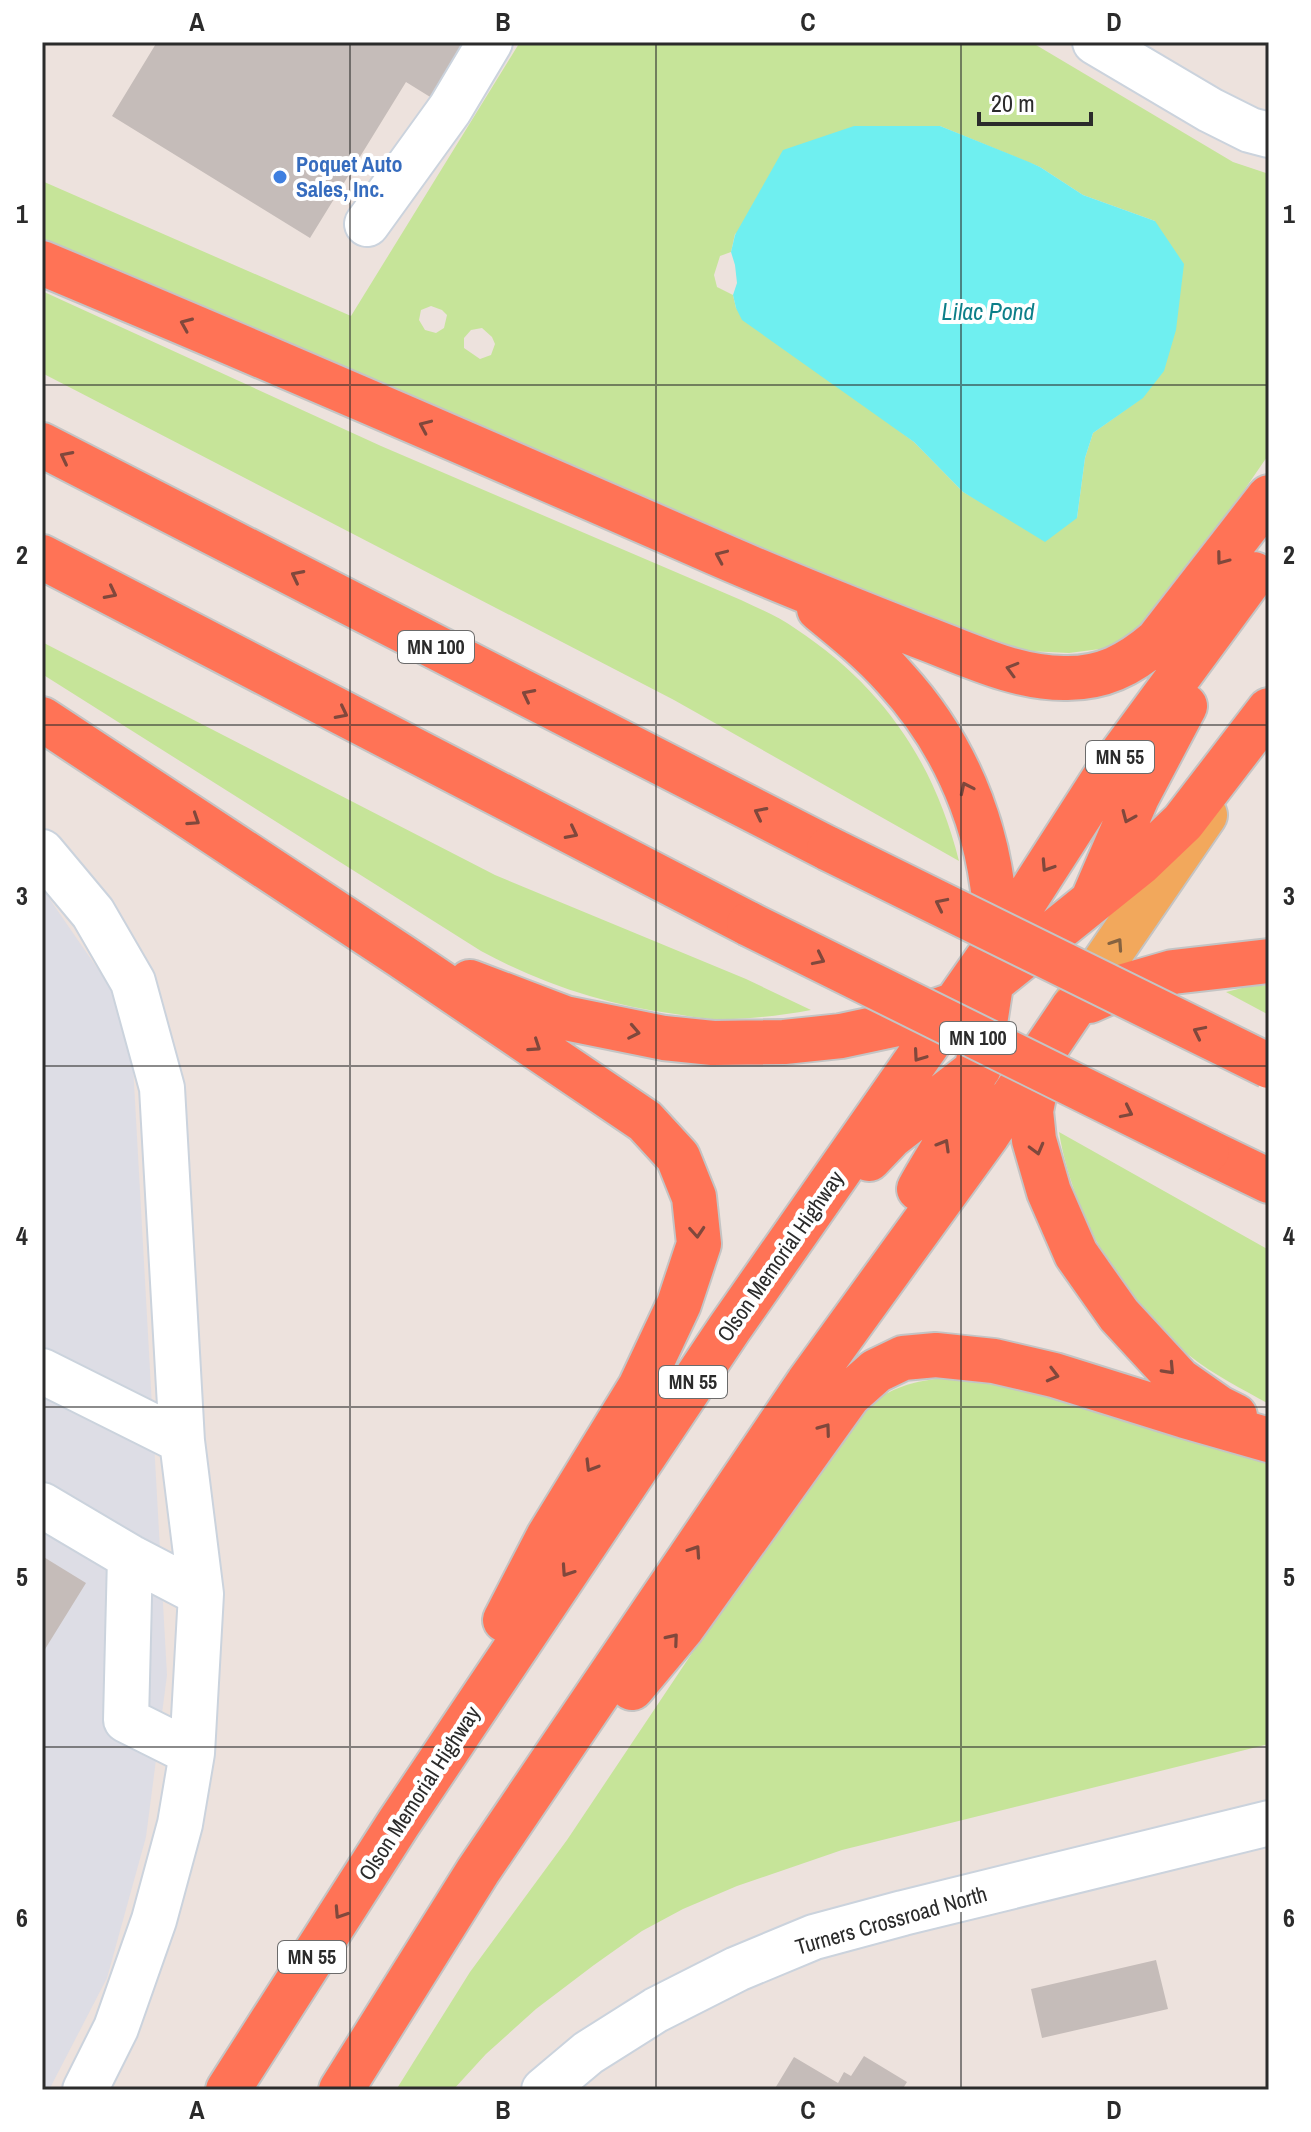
<svg xmlns="http://www.w3.org/2000/svg" width="1311" height="2132" viewBox="0 0 1311 2132" font-family="'Archivo Narrow',sans-serif">
  <style>
    .industrial { fill: #dddde5 }
    .green { fill: #c6e499; fill-rule: evenodd }
    .water { fill: #6feff0 }
    .building { fill: #c5bcb9 }
    .lines { fill: none; stroke-linecap: round; stroke-linejoin: round }
    .minor-casing { stroke: #cbd3dd; stroke-width: 48 }
    .major-casing { stroke: #c4c4c4; stroke-width: 48 }
    .highway-casing { stroke: #c4c4c4; stroke-width: 48 }
    .minor { stroke: #fff; stroke-width: 44 }
    .major { stroke: #f2a85c; stroke-width: 44 }
    .highway { stroke: #ff7356; stroke-width: 44 }
    .highway-bridge-casing { stroke: #c4c4c4; stroke-width: 48; stroke-linecap: butt }
    .highway-bridge { stroke: #ff7356; stroke-width: 44 }
    .oneway { stroke: #80483c }
    .oneway2 { stroke: #856341 }
    .grid { fill: none; stroke: #2b2b2b; stroke-width: 2; stroke-opacity: 0.55 }
    .shop-dot { fill: #3f7fe0; stroke: #fff; stroke-width: 3 }
    .labels { text-anchor: middle; stroke-width: 8; stroke-linejoin: round; paint-order: stroke }
    .shield { fill: #fff; stroke: #6b6b6b; stroke-width: 2 }
    .shield-label { font-size: 20px; font-weight: bold; fill: #2b2b2b }
    .shop-label { font-size: 22px; font-weight: bold; fill: #366cbe; stroke: #fff; text-anchor: start }
    .street-label { font-size: 22px; fill: #2b2b2b; stroke: #fff }
    .water-label { font-size: 24px; font-style: italic; fill: #0d7f89; stroke: #fff }
    .neatline { fill: none; stroke: #2b2b2b; stroke-width: 3 }
    .grid-label { font-size: 26px; text-anchor: middle; font-weight: bold; fill: #2b2b2b }
  </style>
  <rect width="100%" height="100%" fill="#ede2dd"/>
  <!-- industrial -->
  <path class="industrial" d="M 42,888 L 115,994 L 133,1065 L 167,1675 L 146,1837 L 107,1978 L 49,2090 L 42,2090 Z"/>
  <!-- green -->
  <path class="green" d="M 520,42 L 1031,42 L 1233,162 L 1269,174 L 1269,454 L 1177,588 L 1134,634 L 1113,645 L 1100,649 L 1069,653 L 1027,651 L 948,633 L 42,246 L 42,181 L 351,316 ZM 940,126 L 1040,167 L 1083,195 L 1155,221 L 1142,398 L 1093,433 L 1085,458 L 1077,518 L 1003,514 L 963,492 L 914,442 L 736,308 L 733,295 L 717,287 L 714,275 L 720,256 L 731,252 L 735,234 ZM 431,306 L 442,310 L 447,315 L 444,328 L 436,333 L 425,330 L 419,320 L 421,310 ZM 482,328 L 492,337 L 495,344 L 491,355 L 480,359 L 464,348 L 464,338 L 471,330 Z
    M 42,291 L 381,446 L 741,600 C 760,609 779,617 796,629 C 882,686 934,761 959,861 L 674,700 L 42,373 Z
    M 42,642 L 495,875 L 746,979 L 811,1010 C 778,1016 745,1020 712,1019 C 700,1018 687,1016 675,1014 C 607,1005 542,984 481,951 L 42,674 Z
    M 1269,985 L 1269,1015 L 1226,992 L 1246,987 Z
    M 1059,1132 L 1269,1250 L 1269,1404 C 1242,1389 1214,1375 1190,1356 C 1124,1306 1072,1213 1059,1132 Z
    M 942,1378 C 1056,1380 1163,1426 1269,1462 L 1269,1744 L 842,1850 L 737,1886 L 683,1909 L 642,1931 L 594,1965 L 536,2009 L 486,2054 L 453,2090 L 396,2090 L 470,1972 L 567,1840 L 836,1438 C 875,1399 886,1385 942,1378 Z"/>
  <!-- water -->
  <path class="water" d="M 854,126 L 940,126 L 1029,162 L 1040,167 L 1083,195 L 1155,221 L 1184,264 L 1176,330 L 1164,371 L 1143,398 L 1093,433 L 1085,458 L 1077,518 L 1045,542 L 963,492 L 914,442 L 742,320 L 736,308 L 733,295 L 737,283 L 735,265 L 731,252 L 735,235 L 783,150 Z"/>
  <!-- building -->
  <path class="building" d="M 157,42 L 470,42 L 435,100 L 406,82 L 310,238 L 112,116 Z
    M 42,1556 L 86,1583 L 42,1654 Z
    M 1156,1960 L 1168,2009 L 1042,2038 L 1031,1989 Z
    M 864,2056 L 907,2082 L 902,2090 L 774,2090 L 794,2057 L 838,2083 L 844,2072 L 851,2076 Z"/>
  <g class="lines">
    <defs>
      <path id="minor" d="M 1095,42 L 1210,110 L 1250,130 L 1269,135
        M 367,224 L 450,109 L 490,42
        M 42,852 L 93,913 L 133,982 L 162,1088 L 182,1441 L 201,1594 L 192,1753 L 180,1824 L 154,1920 L 116,2028 L 85,2090
        M 42,1371 L 182,1441
        M 42,1505 L 130,1557 L 201,1594
        M 130,1557 L 126,1720 L 192,1753
        M 544,2090 L 588,2053 L 656,2010 L 737,1969 L 814,1937 L 903,1913 L 1269,1823"/>
      <path id="major" d="M 1073,1008 L 1205,815"/>
      <path id="highway" d="M 42,263 C 262,355 481,450 700,546 C 772,578 845,607 919,636 C 965,653 1014,678 1064,678 C 1102,679 1129,665 1157,641 L 1269,497
        M 42,445 L 829,849
        M 42,557 L 749,924
        M 819,609 C 846,631 872,652 895,678 C 962,751 997,845 996,944 C 995,964 991,984 988,1004 C 982,1044 977,1078 960,1115 C 949,1141 932,1165 919,1189
        M 42,719 L 401,956 L 645,1121 L 678,1157 L 694,1197 L 699,1244 L 679,1304 L 640,1387 L 548,1537 L 505,1620
        M 1094,897 L 1137,797 L 1185,706
        M 470,982 L 565,1018 L 664,1038 L 713,1043 L 784,1042 L 841,1036 L 902,1023 L 956,1004 L 992,982 L 1140,863 L 1183,822 L 1269,710
        M 1089,1001 L 1121,987 L 1173,972 L 1269,961
        M 1040,1065 L 1031,1111 L 1034,1140 L 1049,1192 L 1076,1254 L 1119,1315 L 1179,1380 L 1219,1408 L 1235,1416
        M 1207,1151 L 1269,1181
        M 869,1159 L 891,1136 L 979,1068
        M 632,1688 L 682,1628 L 849,1395 L 876,1371 L 903,1358 L 936,1355 L 994,1361 L 1054,1375 L 1185,1416 L 1269,1440
        M 228,2090 L 398,1824 L 729,1329 L 996,946 L 1106,775 L 1254,574
        M 341,2090 L 478,1871 L 808,1383 L 988,1134 L 1073,1008"/>
    </defs>
    <!-- minor casing -->
    <use href="#minor" class="minor-casing"/>
    <!-- major casing -->
    <use href="#major" class="major-casing"/>
    <!-- highway casing -->
    <use href="#highway" class="highway-casing"/>
    <!-- minor -->
    <use href="#minor" class="minor"/>
    <!-- major -->
    <use href="#major" class="major"/>
    <!-- highway -->
    <use href="#highway" class="highway"/>
    <defs>
      <path id="highway-bridge" d="M 829,849 L 1269,1066
        M 749,924 L 1207,1151"/>
    </defs>
    <!-- highway-bridge casing -->
    <use href="#highway-bridge" class="highway-bridge-casing"/>
    <!-- highway-bridge -->
    <use href="#highway-bridge" class="highway-bridge"/>
  </g>
  <!-- one-way arrows -->
  <defs><path id="oneway-chevron" d="M-2-3.5L2.5 0L-2 3.5" fill="none" stroke-width="1.6" stroke-linecap="round" stroke-linejoin="round" transform="scale(2)"/></defs>
  <g class="oneway">
    <use href="#oneway-chevron" transform="translate(186 324) rotate(-157)"/>
    <use href="#oneway-chevron" transform="translate(425 426) rotate(-156)"/>
    <use href="#oneway-chevron" transform="translate(66 457) rotate(-153)"/>
    <use href="#oneway-chevron" transform="translate(721 556) rotate(-156)"/>
    <use href="#oneway-chevron" transform="translate(1222 559) rotate(127)"/>
    <use href="#oneway-chevron" transform="translate(297 576) rotate(-153)"/>
    <use href="#oneway-chevron" transform="translate(111 593) rotate(27)"/>
    <use href="#oneway-chevron" transform="translate(1012 669) rotate(-164)"/>
    <use href="#oneway-chevron" transform="translate(528 695) rotate(-153)"/>
    <use href="#oneway-chevron" transform="translate(342 713) rotate(27)"/>
    <use href="#oneway-chevron" transform="translate(966 788) rotate(-115)"/>
    <use href="#oneway-chevron" transform="translate(760 813) rotate(-153)"/>
    <use href="#oneway-chevron" transform="translate(1128 817) rotate(113)"/>
    <use href="#oneway-chevron" transform="translate(194 820) rotate(33)"/>
    <use href="#oneway-chevron" transform="translate(572 833) rotate(27)"/>
    <use href="#oneway-chevron" transform="translate(1047 866) rotate(123)"/>
    <use href="#oneway-chevron" transform="translate(941 904) rotate(-154)"/>
    <use href="#oneway-chevron" transform="translate(819 959) rotate(26)"/>
    <use href="#oneway-chevron" transform="translate(634 1032) rotate(11)"/>
    <use href="#oneway-chevron" transform="translate(1199 1032) rotate(-154)"/>
    <use href="#oneway-chevron" transform="translate(535 1046) rotate(34)"/>
    <use href="#oneway-chevron" transform="translate(919 1056) rotate(125)"/>
    <use href="#oneway-chevron" transform="translate(1127 1112) rotate(26)"/>
    <use href="#oneway-chevron" transform="translate(944 1145) rotate(-60)"/>
    <use href="#oneway-chevron" transform="translate(1037 1149) rotate(75)"/>
    <use href="#oneway-chevron" transform="translate(697 1232) rotate(86)"/>
    <use href="#oneway-chevron" transform="translate(1169 1369) rotate(47)"/>
    <use href="#oneway-chevron" transform="translate(1053 1375) rotate(15)"/>
    <use href="#oneway-chevron" transform="translate(825 1429) rotate(-54)"/>
    <use href="#oneway-chevron" transform="translate(591 1466) rotate(121)"/>
    <use href="#oneway-chevron" transform="translate(695 1551) rotate(-56)"/>
    <use href="#oneway-chevron" transform="translate(567 1571) rotate(124)"/>
    <use href="#oneway-chevron" transform="translate(673 1639) rotate(-50)"/>
    <use href="#oneway-chevron" transform="translate(340 1913) rotate(123)"/>
  </g>
  <use class="oneway2" href="#oneway-chevron" transform="translate(1117 944) rotate(-56)"/>
  <!-- grid -->
  <path class="grid" d="M 350,42 L 350,2090M 656,42 L 656,2090M 961,42 L 961,2090M 42,385 L 1269,385M 42,725 L 1269,725M 42,1066 L 1269,1066M 42,1407 L 1269,1407M 42,1747 L 1269,1747"/>
  <!-- markers -->
  <circle class="shop-dot" cx="280" cy="177" r="8"/>
  <g class="labels">
    <!-- shield labels -->
    <g class="shield">
      <rect x="398" y="631" width="76" height="32" rx="6"/>
      <rect x="1086" y="741" width="68" height="32" rx="6"/>
      <rect x="940" y="1022" width="76" height="32" rx="6"/>
      <rect x="659" y="1366" width="68" height="32" rx="6"/>
      <rect x="278" y="1941" width="68" height="32" rx="6"/>
    </g>
    <g class="shield-label">
      <text x="436" y="654">MN 100</text>
      <text x="1120" y="764">MN 55</text>
      <text x="978" y="1045">MN 100</text>
      <text x="693" y="1389">MN 55</text>
      <text x="312" y="1964">MN 55</text>
    </g>
    <!-- shop labels -->
    <g class="shop-label">
      <text x="296" y="172">Poquet Auto<tspan x="296" dy="25">Sales, Inc.</tspan></text>
    </g>
    <!-- street labels -->
    <g class="street-label">
      <text transform="translate(780 1256) rotate(-55)" y="8">Olson Memorial Highway</text>
      <text transform="translate(419 1793) rotate(-57)" y="8">Olson Memorial Highway</text>
      <text transform="translate(891 1920) rotate(-16)" y="8">Turners Crossroad North</text>
    </g>
    <!-- water labels -->
    <g class="water-label">
      <text x="988" y="320">Lilac Pond</text>
    </g>
  </g>
  <!-- border -->
  <rect width="1311" height="2132" fill="none" stroke="#ffffff" stroke-width="88"/>
  <!-- scale -->
  <path d="M979 112v12h112v-12" fill="none" stroke="#2b2b2b" stroke-width="4"/>
  <text x="991" y="112" font-size="24" fill="#2b2b2b" stroke="#ffffff" stroke-width="6" paint-order="stroke">20 m</text>
  <rect x="44" y="44" width="1223" height="2044" class="neatline"/>
  <g class="grid-label">
    <text x="197" y="31">A</text>
    <text x="503" y="31">B</text>
    <text x="808" y="31">C</text>
    <text x="1114" y="31">D</text>
    <text x="22" y="223">1</text>
    <text x="1289" y="223">1</text>
    <text x="22" y="564">2</text>
    <text x="1289" y="564">2</text>
    <text x="22" y="905">3</text>
    <text x="1289" y="905">3</text>
    <text x="22" y="1245">4</text>
    <text x="1289" y="1245">4</text>
    <text x="22" y="1586">5</text>
    <text x="1289" y="1586">5</text>
    <text x="22" y="1927">6</text>
    <text x="1289" y="1927">6</text>
    <text x="197" y="2119">A</text>
    <text x="503" y="2119">B</text>
    <text x="808" y="2119">C</text>
    <text x="1114" y="2119">D</text>
  </g>
</svg>
